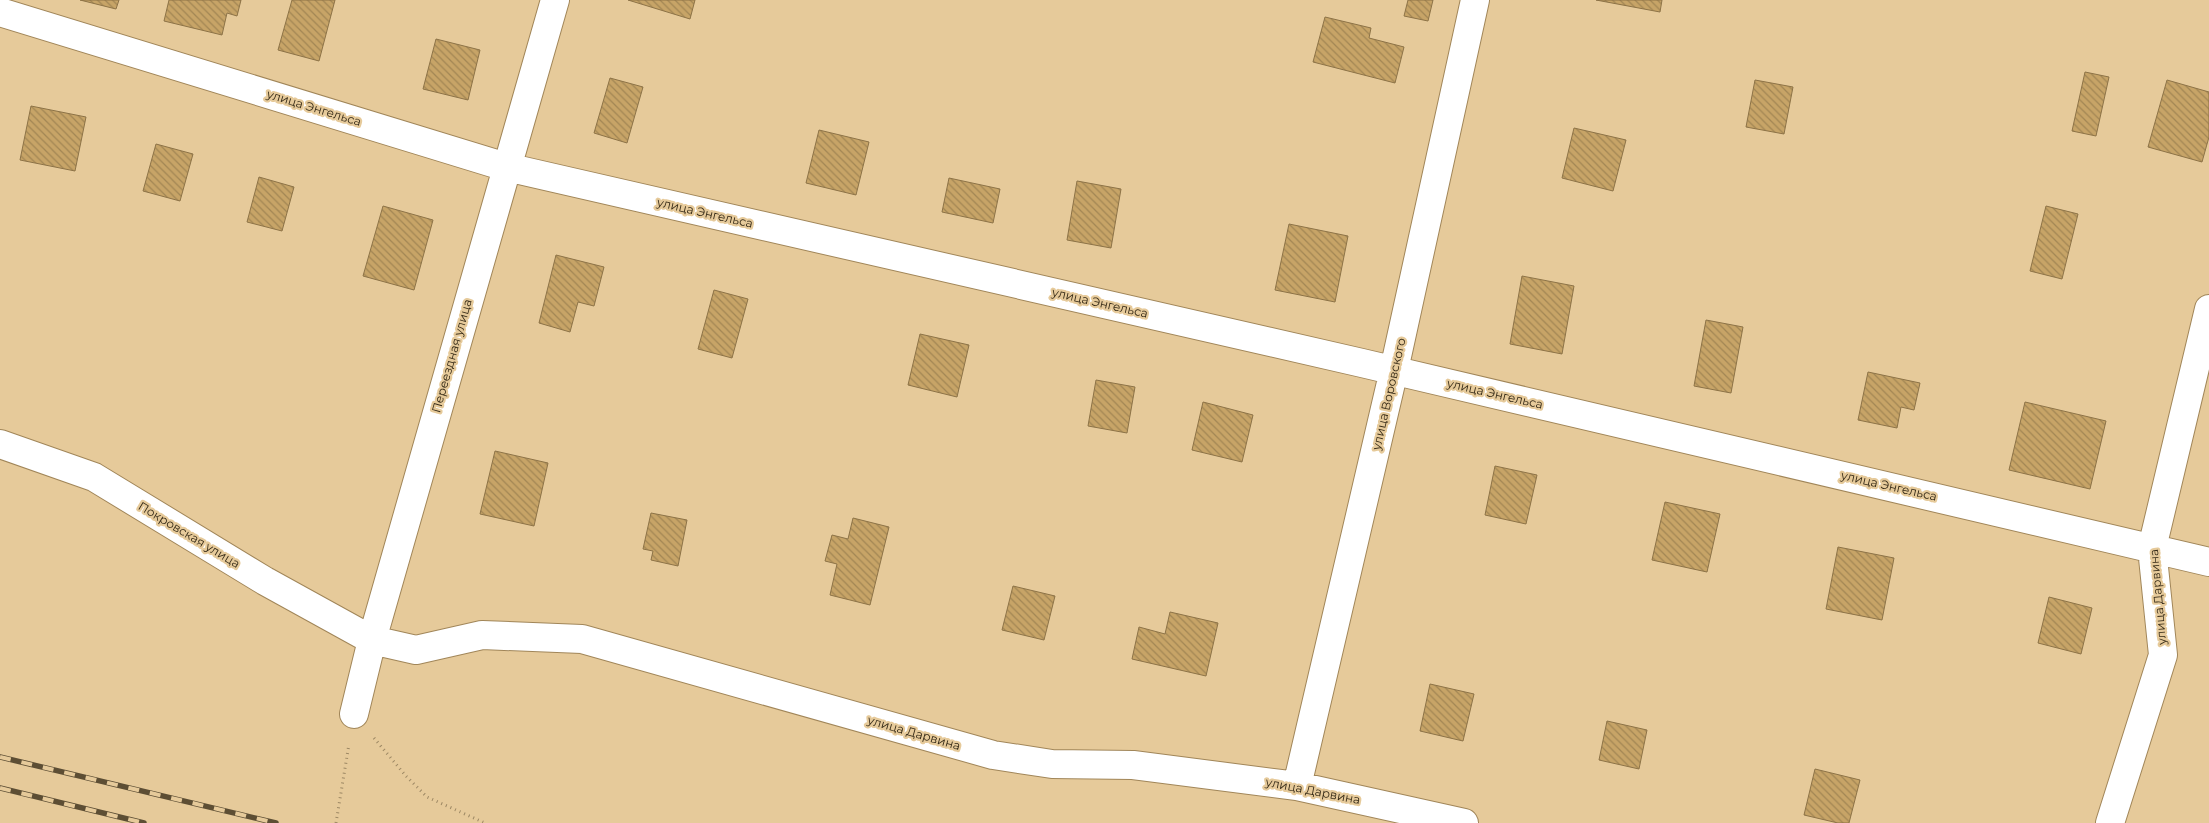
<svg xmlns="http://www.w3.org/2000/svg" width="2209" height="823" viewBox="0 0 2209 823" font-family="Montserrat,sans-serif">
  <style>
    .building { fill: url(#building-back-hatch); stroke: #8d7347 }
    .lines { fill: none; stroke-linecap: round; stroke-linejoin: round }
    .street-casing { stroke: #a18659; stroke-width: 30 }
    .path { stroke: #9d8864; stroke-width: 3; stroke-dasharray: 1 4; stroke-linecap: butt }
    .street { stroke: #fff; stroke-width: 28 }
    .rail-casing { stroke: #5d4e34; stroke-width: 5.5 }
    .rail { stroke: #e6ca9a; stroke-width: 4; stroke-dasharray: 11; stroke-linecap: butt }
    .labels { text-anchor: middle; stroke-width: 4.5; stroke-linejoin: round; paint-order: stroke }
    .street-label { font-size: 12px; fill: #332815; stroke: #e6ca9a }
  </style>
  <defs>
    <pattern id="building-back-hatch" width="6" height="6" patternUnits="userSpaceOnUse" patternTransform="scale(1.25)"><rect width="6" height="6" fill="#c7a467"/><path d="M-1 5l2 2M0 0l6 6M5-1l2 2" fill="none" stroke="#a28654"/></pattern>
  </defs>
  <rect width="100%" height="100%" fill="#e6ca9a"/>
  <!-- building -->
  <path class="building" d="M 80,0 L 119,0 L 116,9 Z
    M 169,0 L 241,0 L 237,16 L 227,13 L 222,35 L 164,21 Z
    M 292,0 L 335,0 L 319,61 L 278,50 Z
    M 628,0 L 695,0 L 690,19 Z
    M 1408,0 L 1433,0 L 1428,21 L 1404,16 Z
    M 1596,0 L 1662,0 L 1660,12 Z
    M 1325,17 L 1371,28 L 1369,38 L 1404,47 L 1395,83 L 1313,62 Z
    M 436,39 L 480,50 L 468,100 L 423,89 Z
    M 2085,72 L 2109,77 L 2096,136 L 2072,131 Z
    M 610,78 L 643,87 L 627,143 L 594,133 Z
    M 1755,80 L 1793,87 L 1784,134 L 1746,127 Z
    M 2167,80 L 2209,92 L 2209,137 L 2202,162 L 2148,147 Z
    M 31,106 L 86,117 L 75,171 L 20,160 Z
    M 1574,128 L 1626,140 L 1613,191 L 1562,178 Z
    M 819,130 L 869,142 L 856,195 L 806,183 Z
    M 156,144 L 193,154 L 180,201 L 143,191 Z
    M 259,177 L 294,187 L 282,231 L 247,222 Z
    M 949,178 L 1000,189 L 993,223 L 942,212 Z
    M 1077,181 L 1121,189 L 1111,248 L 1067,240 Z
    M 383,206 L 433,220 L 414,290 L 363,276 Z
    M 2046,206 L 2078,214 L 2062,279 L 2030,271 Z
    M 1289,224 L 1348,236 L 1335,302 L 1275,290 Z
    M 556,255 L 604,267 L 594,306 L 578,302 L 570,332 L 539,323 Z
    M 1522,276 L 1574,286 L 1562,354 L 1510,344 Z
    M 714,290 L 748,299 L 732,358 L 698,349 Z
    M 1706,320 L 1743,327 L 1731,393 L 1694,386 Z
    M 920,334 L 969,345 L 957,397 L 908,385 Z
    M 1868,372 L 1920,383 L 1914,410 L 1901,407 L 1897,428 L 1858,420 Z
    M 1096,380 L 1135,387 L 1127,433 L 1088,426 Z
    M 1203,402 L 1253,415 L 1242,462 L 1192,450 Z
    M 2025,402 L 2106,421 L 2090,489 L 2009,470 Z
    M 495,451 L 548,463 L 534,526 L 480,514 Z
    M 1495,466 L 1537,475 L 1526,524 L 1485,515 Z
    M 1665,502 L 1720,514 L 1707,572 L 1652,560 Z
    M 651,513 L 687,520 L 678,566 L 651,560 L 653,551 L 643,549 Z
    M 853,518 L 889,527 L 870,605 L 830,595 L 837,564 L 825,561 L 832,535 L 848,539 Z
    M 1838,547 L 1894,558 L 1882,620 L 1826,609 Z
    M 1013,586 L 1055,596 L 1044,640 L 1002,630 Z
    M 2049,597 L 2092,608 L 2081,654 L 2038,643 Z
    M 1170,612 L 1218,623 L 1206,676 L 1132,659 L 1139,627 L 1165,634 Z
    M 1430,684 L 1474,694 L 1463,741 L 1420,731 Z
    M 1607,721 L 1647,730 L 1639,769 L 1599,760 Z
    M 1815,769 L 1860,780 L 1849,823 L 1838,823 L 1804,815 Z"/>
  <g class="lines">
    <defs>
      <path id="street" d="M 0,12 L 506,167 L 1362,363 L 2209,562
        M 0,444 L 94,477 L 265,581 L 372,640 L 416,650 L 482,635 L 582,639 L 993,755 L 1052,764 L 1133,765 L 1297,786 L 1464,823
        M 354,714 L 372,640 L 555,0
        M 1297,786 L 1394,370 L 1475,0
        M 2110,823 L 2163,655 L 2152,548 L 2209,309"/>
    </defs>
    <!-- street casing -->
    <use href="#street" class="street-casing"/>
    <!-- path -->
    <path class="path" d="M 374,738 L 406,776 L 427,797 L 485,823
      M 336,823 L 349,744"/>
    <!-- street -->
    <use href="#street" class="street"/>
    <defs>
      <path id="rail" d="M 0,757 L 276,823
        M 0,788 L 144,823"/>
    </defs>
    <!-- rail casing -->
    <use href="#rail" class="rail-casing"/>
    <!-- rail -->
    <use href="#rail" class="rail"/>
  </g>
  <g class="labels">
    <!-- street labels -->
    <g class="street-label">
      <text transform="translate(314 108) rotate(17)" y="4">улица Энгельса</text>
      <text transform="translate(705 213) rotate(13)" y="4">улица Энгельса</text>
      <text transform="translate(1100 303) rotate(13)" y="4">улица Энгельса</text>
      <text transform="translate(452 356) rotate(-74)" y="4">Переездная улица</text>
      <text transform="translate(1389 394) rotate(-77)" y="4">улица Воровского</text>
      <text transform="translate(1495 394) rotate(13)" y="4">улица Энгельса</text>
      <text transform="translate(1889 486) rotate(13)" y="4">улица Энгельса</text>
      <text transform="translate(189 535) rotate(31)" y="4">Покровская улица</text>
      <text transform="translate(2158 597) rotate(-95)" y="4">улица Дарвина</text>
      <text transform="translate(914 733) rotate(16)" y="4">улица Дарвина</text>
      <text transform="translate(1313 791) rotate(11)" y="4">улица Дарвина</text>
    </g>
  </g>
</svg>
